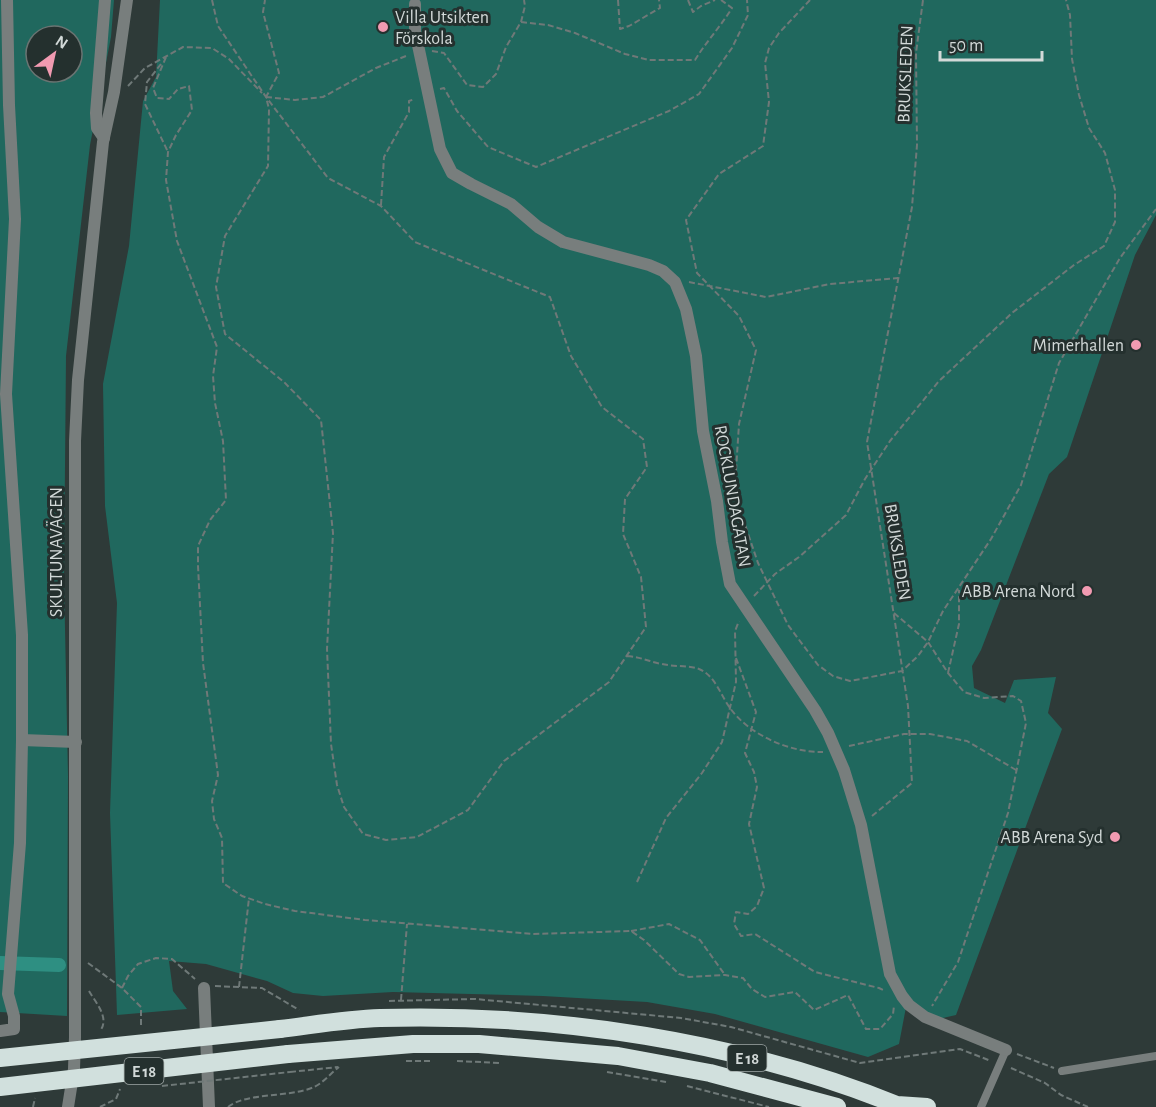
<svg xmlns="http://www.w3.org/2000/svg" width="1156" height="1107" viewBox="0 0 1156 1107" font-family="'Alegreya Sans',sans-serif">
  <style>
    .green { fill: #20685e; fill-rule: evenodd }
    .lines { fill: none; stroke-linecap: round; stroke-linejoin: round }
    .canal { stroke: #2e8f82; stroke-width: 14 }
    .path { stroke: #6f7978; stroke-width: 2; stroke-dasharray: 6 3; stroke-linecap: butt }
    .service { stroke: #787e7d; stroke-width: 8 }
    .minor { stroke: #787e7d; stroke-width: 12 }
    .tertiary { stroke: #787e7d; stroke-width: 12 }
    .motorway { stroke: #d1e0dd; stroke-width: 18 }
    .path-bridge { stroke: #6f7978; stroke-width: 2; stroke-dasharray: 6 3; stroke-linecap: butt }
    .motorway-bridge { stroke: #d1e0dd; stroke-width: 18 }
    .poi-dot { fill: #f19ab1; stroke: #24302e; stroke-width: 2 }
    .labels { text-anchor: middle; stroke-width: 6; stroke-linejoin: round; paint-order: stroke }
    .shield { fill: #24302e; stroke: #9ea6a5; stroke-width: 1.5 }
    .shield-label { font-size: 16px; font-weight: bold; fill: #d2d9d8 }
    .poi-label { font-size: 18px; fill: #d2d9d8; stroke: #24302e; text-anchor: end }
    .street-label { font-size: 18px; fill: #d2d9d8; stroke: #24302e }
  </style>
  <rect width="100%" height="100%" fill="#2e3a38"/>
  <!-- green -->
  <path class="green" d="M 0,0 L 114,0 L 111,37 L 90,145 L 66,356 L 64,579 L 68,776 L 67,1016 L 0,1012 ZM 36,36 L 72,36 L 72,72 L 36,72 Z
    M 160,0 L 1156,0 L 1156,215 L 1135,255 L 1067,457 L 1049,474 L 981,650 L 972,666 L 974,688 L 1005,703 L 1014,680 L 1056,677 L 1048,713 L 1062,729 L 956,1015 L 934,1020 L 907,1002 L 899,1044 L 868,1057 L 715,1014 L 647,1002 L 543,996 L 393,992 L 323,996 L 293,993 L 267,981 L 206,964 L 169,961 L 173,991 L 187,1009 L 117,1015 L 110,813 L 117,603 L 105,506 L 103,384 L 129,246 L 143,101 L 156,77 Z"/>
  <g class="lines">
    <!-- canal -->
    <path class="canal" d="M 0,963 L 59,965"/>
    <!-- path -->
    <path class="path" d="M 212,0 L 218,26 L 266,97 L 328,178 L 381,206 L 415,242 L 550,297 L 571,356 L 602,407 L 643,439 L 647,467 L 625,499 L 623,534 L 641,577 L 646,627 L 609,682 L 504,761 L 468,810 L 417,837 L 386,840 L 363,834 L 344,807 L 337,785 L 331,744 L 327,649 L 333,533 L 321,420 L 284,382 L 225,334 L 216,287 L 225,236 L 268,166 L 269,109 L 266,97 L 279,73 L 263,12 L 265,0
      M 618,0 L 620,29 L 629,26 L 660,8 L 659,0
      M 688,0 L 693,12 L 701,6 L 715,0
      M 810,0 L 779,33 L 769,48 L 765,63 L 769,102 L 763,146 L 719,174 L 686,220 L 697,273 L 739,316 L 756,350 L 739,424 L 735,486 L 739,507 L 758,563 L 788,625 L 818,665 L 833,676 L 850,681 L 902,671 L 918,656 L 928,642 L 943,611 L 991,539 L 1021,485 L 1059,363 L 1120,258 L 1156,209
      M 521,22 L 548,25 L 575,33 L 625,54 L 649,60 L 695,60 C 706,42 721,26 732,8 L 721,0
      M 432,51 L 444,53 L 467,85 L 483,87 L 496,74 L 506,47 L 521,22 L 525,6 L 524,0
      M 166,57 L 153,88 L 157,98 L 169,99 L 178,89 L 189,86 L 192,110 L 176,135 L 168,152 L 166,180 L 177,241 L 217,347 L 213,376 L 215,403 L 223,441 L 226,500 L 210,520 L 198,546 L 198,566 L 203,663 L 218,775 L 212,801 L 214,819 L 222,838 L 223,883 L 242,896 L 265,904 L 295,911 L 365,920 L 533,934 L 631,931 L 644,940 L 679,974 L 689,977 L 725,975 L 743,978 L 752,989 L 765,997 L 795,992 L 814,1010 L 848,995 L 866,1029 L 880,1029 L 893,1014 L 894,1006
      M 161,64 L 147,82 L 145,104 L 168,152
      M 128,86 L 145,68 L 183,47 L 212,48 L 229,59 L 262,93
      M 440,89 L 444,88 L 457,111 L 488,147 L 536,167 L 669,111 L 699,94 L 732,48 L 748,15 L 747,0
      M 266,97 L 295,100 L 323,97 L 376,68 L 406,56
      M 381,205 L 384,157 L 409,112 L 409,101 L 415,99
      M 689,282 L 766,297 L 830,284 L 898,278
      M 754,596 L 775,574 L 799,557 L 846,515 L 865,479 L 890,441 L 939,381 L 1012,313 L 1074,265 L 1104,246 L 1115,222 L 1115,190 L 1105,153 L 1089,128 L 1079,95 L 1072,59 L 1070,15 L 1066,0
      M 894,613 L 928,642 L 948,673 L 964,692 L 984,698 L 1013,696 L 1021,701 L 1026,723 L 1008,813 L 958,962 L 932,1006
      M 627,656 C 641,657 650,662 662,664 C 674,667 688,665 699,669 C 715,675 721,696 730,708 C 749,735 791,753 823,752
      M 736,658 L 756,712 L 745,753 L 754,772 L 757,787 L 749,824 L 764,888 L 757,906 L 748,914 L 736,912 L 734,924 L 741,936 L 755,934 L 815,972 L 879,988 L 885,991
      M 948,673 L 959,624 L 959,590
      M 849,746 L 904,734 L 930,734 L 967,741 L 1016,770
      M 872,816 L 912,783 L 908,706 L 867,442 L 912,207 L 917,145 L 916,53 L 923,0
      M 637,882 L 666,818 L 702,773 L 722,742 L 736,682 L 735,631 L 739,621
      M 631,931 L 669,924 L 700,940 L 725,975
      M 88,963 L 122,988 L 141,1007 L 141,1028
      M 215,986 L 262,988 L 299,1010
      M 239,987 L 249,898
      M 122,988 L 128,976 L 138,964 L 156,958 L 172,959 L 195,979
      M 89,991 C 96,1003 110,1018 100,1031
      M 401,1000 L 407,924
      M 389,1001 L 475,999 L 681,1018 L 731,1027 L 860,1063 L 960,1049 L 991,1061
      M 1017,1054 L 1054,1068
      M 406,1061 L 431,1061
      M 457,1061 L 500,1063
      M 1011,1068 L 1045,1083 L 1061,1095 L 1088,1107
      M 290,1072 L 338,1067
      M 607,1072 L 666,1082
      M 687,1086 L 769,1107
      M 33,1107 L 35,1098
      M 100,1107 L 116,1099 L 120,1089
      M 228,1107 C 247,1092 289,1098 314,1087 C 323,1083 331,1073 339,1067"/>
    <!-- service -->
    <path class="service" d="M 1062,1071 L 1156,1056
      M 981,1107 L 1006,1050"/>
    <!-- minor -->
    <path class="minor" d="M 415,4 L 415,31 L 440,149 L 452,173 L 471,184 L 511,204 L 538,227 L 563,242 L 649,265 L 663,271 L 675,282 L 686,309 L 696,356 L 703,431 L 717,501 L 722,542 L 730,584 L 815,710 L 828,733 L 844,770 L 861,825 L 890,974 L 902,996 L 909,1005 L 925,1017 L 1006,1050
      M 104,138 L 97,128 L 96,113 L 105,0
      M 22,740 L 76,742
      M 204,988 L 209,1107
      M 0,1031 L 14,1029 L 14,1016 L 8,994 L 20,843 L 22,740 L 22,635 L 6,394 L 15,219 L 9,105 L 7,0"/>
    <!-- tertiary -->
    <path class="tertiary" d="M 68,1107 L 74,1069 L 75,1037 L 75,441 L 78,380 L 103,142 L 114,92 L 127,0"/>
    <!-- motorway -->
    <path class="motorway" d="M 280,1029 C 313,1025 347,1019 380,1018 C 553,1013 741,1041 902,1107
      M 288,1054 L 413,1044 L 479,1044 L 618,1056 L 710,1073 L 837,1107
      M 897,1105 L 927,1107"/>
    <!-- path-bridge -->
    <path class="path-bridge" d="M 162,1086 L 290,1072"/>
    <!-- motorway-bridge -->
    <path class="motorway-bridge" d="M 0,1058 L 280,1029
      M 0,1087 L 288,1054"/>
  </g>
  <!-- markers -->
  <g class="poi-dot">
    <circle cx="383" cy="27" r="6"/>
    <circle cx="1136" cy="345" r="6"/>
    <circle cx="1087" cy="591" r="6"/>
    <circle cx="1115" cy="837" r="6"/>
  </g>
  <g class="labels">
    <!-- shield labels -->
    <g class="shield">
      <rect x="727.5" y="1045" width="39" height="26" rx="4.5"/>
      <rect x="124.5" y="1058" width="39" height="26" rx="4.5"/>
    </g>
    <g class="shield-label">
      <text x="747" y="1064">E 18</text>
      <text x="144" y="1077">E 18</text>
    </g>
    <!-- poi labels -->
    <g class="poi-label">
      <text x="395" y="23" text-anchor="start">Villa Utsikten<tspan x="395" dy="21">Förskola</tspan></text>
      <text x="1124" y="351">Mimerhallen</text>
      <text x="1075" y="597">ABB Arena Nord</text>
      <text x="1103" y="843">ABB Arena Syd</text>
    </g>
    <!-- street labels -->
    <g class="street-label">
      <text transform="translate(905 74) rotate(-88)" y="6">BRUKSLEDEN</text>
      <text transform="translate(733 496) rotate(80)" y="6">ROCKLUNDAGATAN</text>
      <text transform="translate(56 552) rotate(-90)" y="6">SKULTUNAVÄGEN</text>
      <text transform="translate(898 552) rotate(81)" y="6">BRUKSLEDEN</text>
    </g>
  </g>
  <!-- north arrow -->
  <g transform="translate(54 54) rotate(33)"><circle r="28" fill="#24302e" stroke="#6a7472" stroke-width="1.5"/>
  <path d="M0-4.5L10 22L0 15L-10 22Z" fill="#f19ab1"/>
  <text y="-9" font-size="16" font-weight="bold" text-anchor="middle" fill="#d2d9d8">N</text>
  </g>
  <!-- scale -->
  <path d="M940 51v9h102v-9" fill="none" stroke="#d2d9d8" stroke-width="3"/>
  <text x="949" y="51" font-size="18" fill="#d2d9d8" stroke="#24302e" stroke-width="4.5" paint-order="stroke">50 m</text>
</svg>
